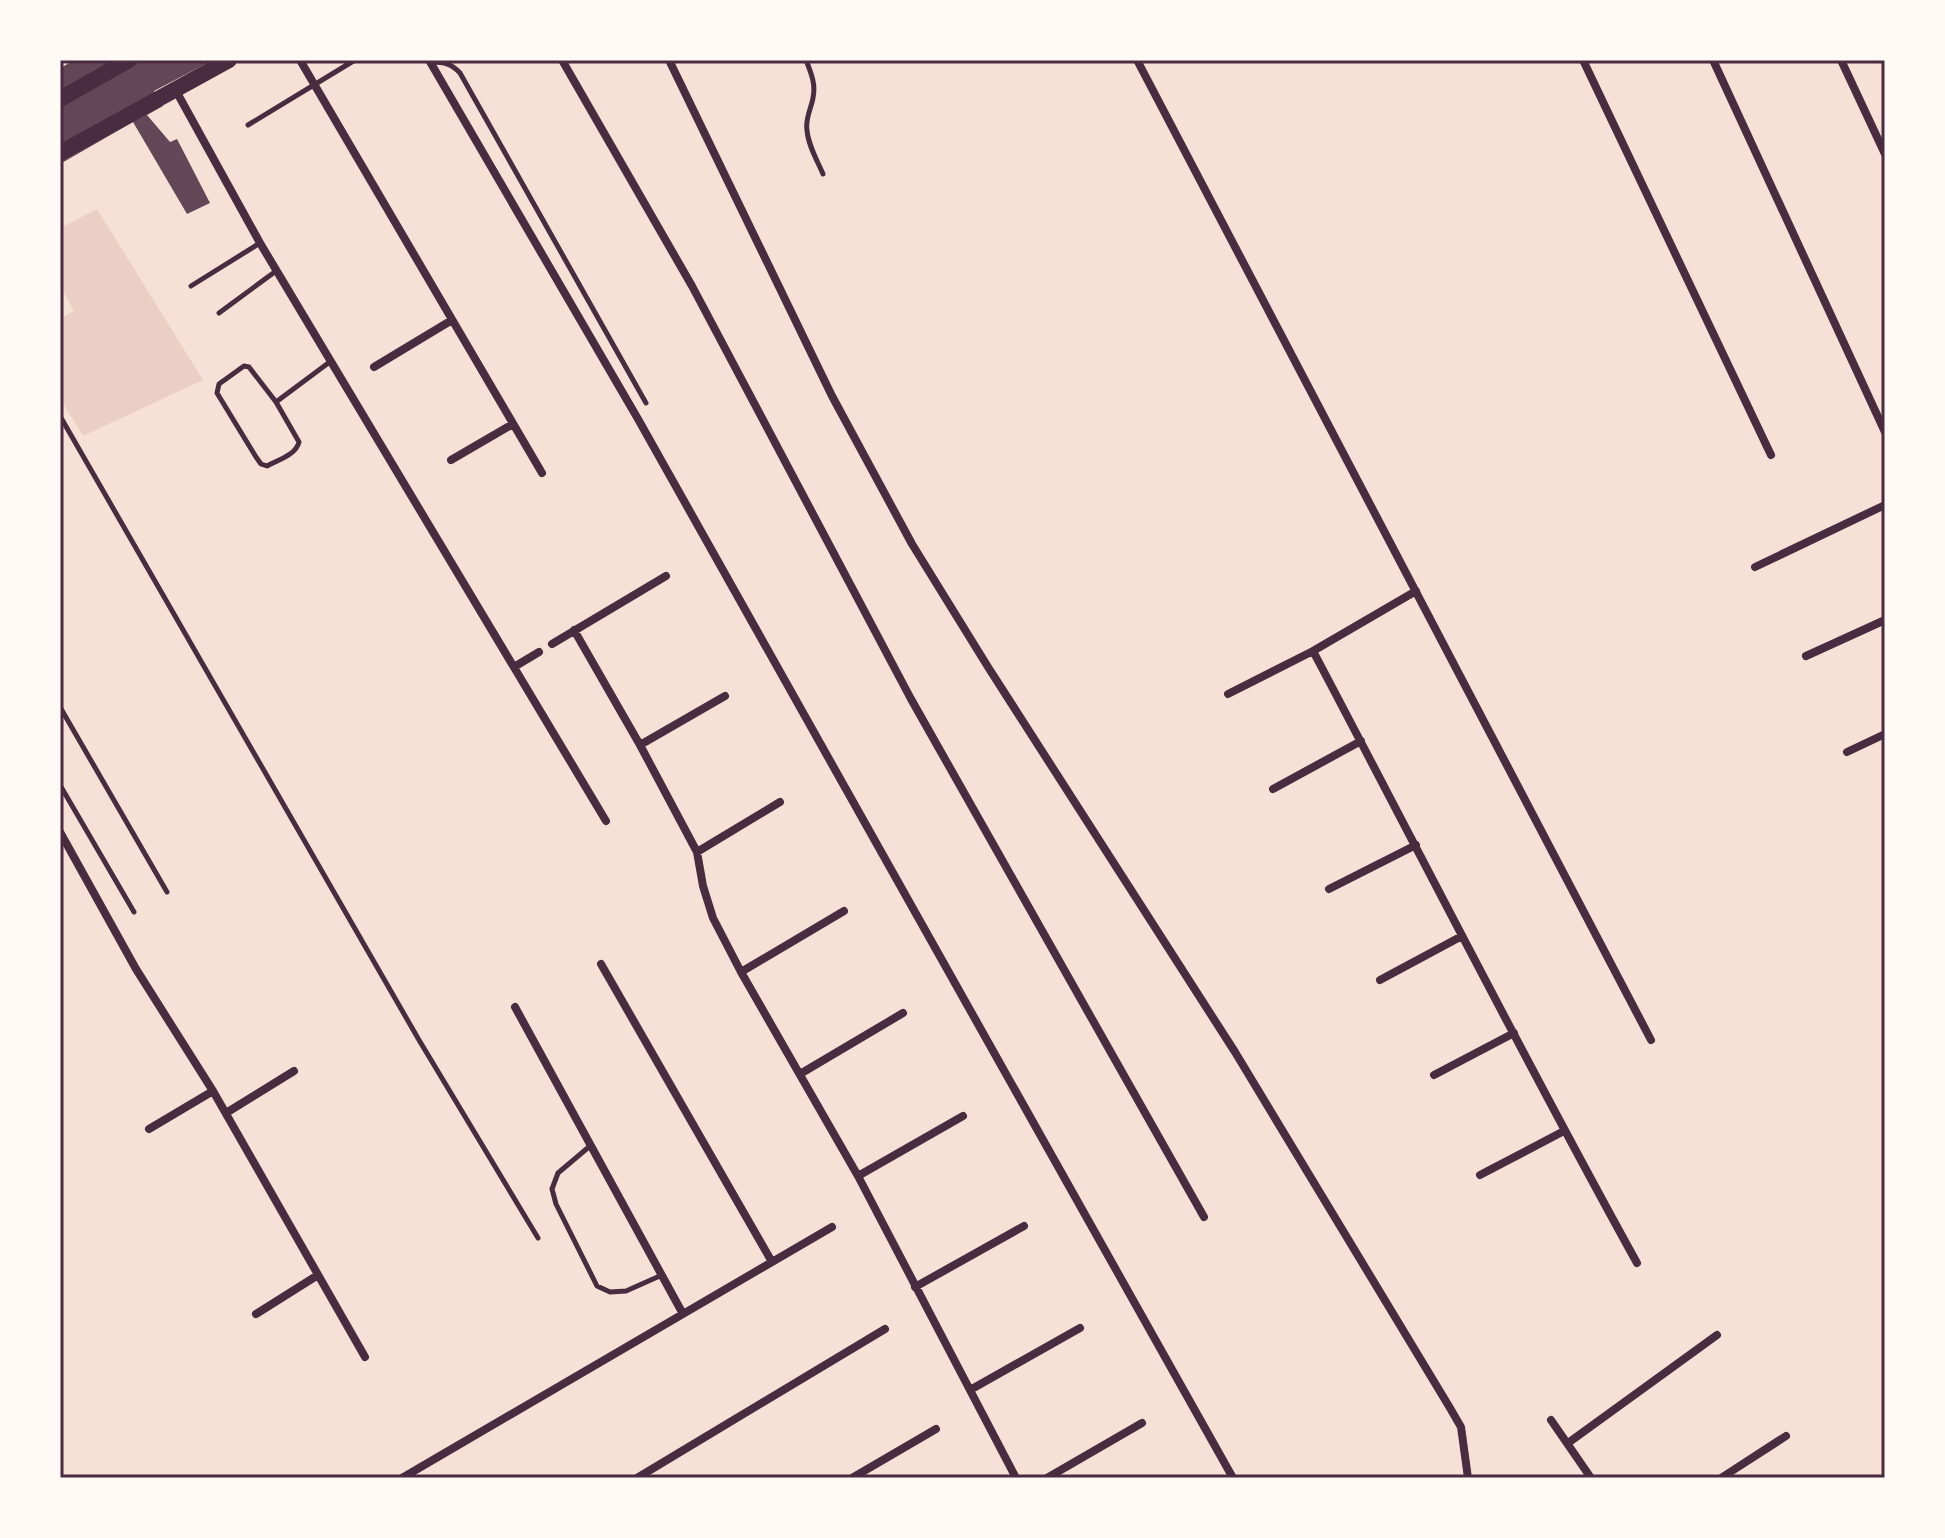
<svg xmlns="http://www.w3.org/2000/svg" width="1945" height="1538" viewBox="0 0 1945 1538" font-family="'Fira Sans',sans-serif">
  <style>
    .green { fill: #ebcfc5 }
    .building { fill: #644757 }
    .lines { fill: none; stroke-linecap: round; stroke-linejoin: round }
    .service { stroke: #4a2c40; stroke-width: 5 }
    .minor { stroke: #4a2c40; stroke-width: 8 }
    .primary { stroke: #4a2c40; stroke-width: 16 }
    .neatline { fill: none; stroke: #4a2c40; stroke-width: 3 }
  </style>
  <rect width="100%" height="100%" fill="#f7e1d7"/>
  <!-- green -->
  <path class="green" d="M 97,209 L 203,380 L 83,436 L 60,398 L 60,319 L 74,311 L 60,285 L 60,228 Z"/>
  <!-- building -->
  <path class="building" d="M 75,60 L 213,60 L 154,91 L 163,106 L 147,115 L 170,142 L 177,139 L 210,203 L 187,214 L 133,122 L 60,164 L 60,68 Z"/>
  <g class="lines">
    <!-- service -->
    <path class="service" d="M 806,60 C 811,73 816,84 813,98 C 811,109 805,119 807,130 C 808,145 817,160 823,174
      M 432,62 C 444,62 452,64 460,73 L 646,403
      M 248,125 L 355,60
      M 191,286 L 260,243
      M 219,313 L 276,271
      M 244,366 L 249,367 L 276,402 L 299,442 C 296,455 278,460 267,466 L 261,464 L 256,457 L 217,393 L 219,384 Z
      M 276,402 L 331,361
      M 60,416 L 419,1040 L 538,1238
      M 60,707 L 167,892
      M 60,785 L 134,912
      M 590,1146 L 558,1173 L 552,1189 L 556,1204 L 597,1286 L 610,1292 L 626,1291 L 662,1275"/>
    <!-- minor -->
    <path class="minor" d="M 300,60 L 542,473
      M 429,60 L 638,419 L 1233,1478
      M 562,60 L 692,286 L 911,699 L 1204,1217
      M 669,60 L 832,396 L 912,544 L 988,667 L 1235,1052 L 1450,1408 L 1461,1427 L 1468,1478
      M 1137,60 L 1651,1040
      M 1583,60 L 1771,455
      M 1713,60 L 1885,432
      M 1841,60 L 1885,154
      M 175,89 L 260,243 L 606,821
      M 374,367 L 452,320
      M 451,460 L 513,424
      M 1755,567 L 1885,505
      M 574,630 L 640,745 L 697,852 L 703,886 L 713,918 L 741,972 L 858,1176 L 1016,1478
      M 552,644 L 666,576
      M 1313,651 C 1421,855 1525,1061 1637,1263
      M 1806,656 L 1885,620
      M 514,667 L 539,652
      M 1228,694 L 1313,651 L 1416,591
      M 640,745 L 725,696
      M 1847,752 L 1885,734
      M 1273,789 L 1361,741
      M 60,832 L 136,969 L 213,1091 L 365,1357
      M 697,852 L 780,802
      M 1329,889 L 1416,845
      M 601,964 L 772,1262
      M 741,972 L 844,911
      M 1380,980 L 1462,936
      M 515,1007 L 683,1314
      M 800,1074 L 903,1013
      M 1434,1075 L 1514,1033
      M 226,1113 L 294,1071
      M 149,1129 L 213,1091
      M 1480,1175 L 1564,1131
      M 858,1176 L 963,1116
      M 915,1287 L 1024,1226
      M 256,1314 L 318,1275
      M 970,1390 L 1080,1328
      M 1551,1420 L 1591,1478
      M 1568,1443 L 1717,1335
      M 402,1478 L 832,1227
      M 637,1478 L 885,1329
      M 852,1478 L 936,1429
      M 1047,1478 L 1142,1423
      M 1721,1478 L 1786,1436"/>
    <!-- primary -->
    <path class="primary" d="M 60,99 L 129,60
      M 60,153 L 229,60"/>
  </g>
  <!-- border -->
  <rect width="1945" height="1538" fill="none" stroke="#fffaf5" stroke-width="124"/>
  <rect x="62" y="62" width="1821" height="1414" class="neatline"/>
</svg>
